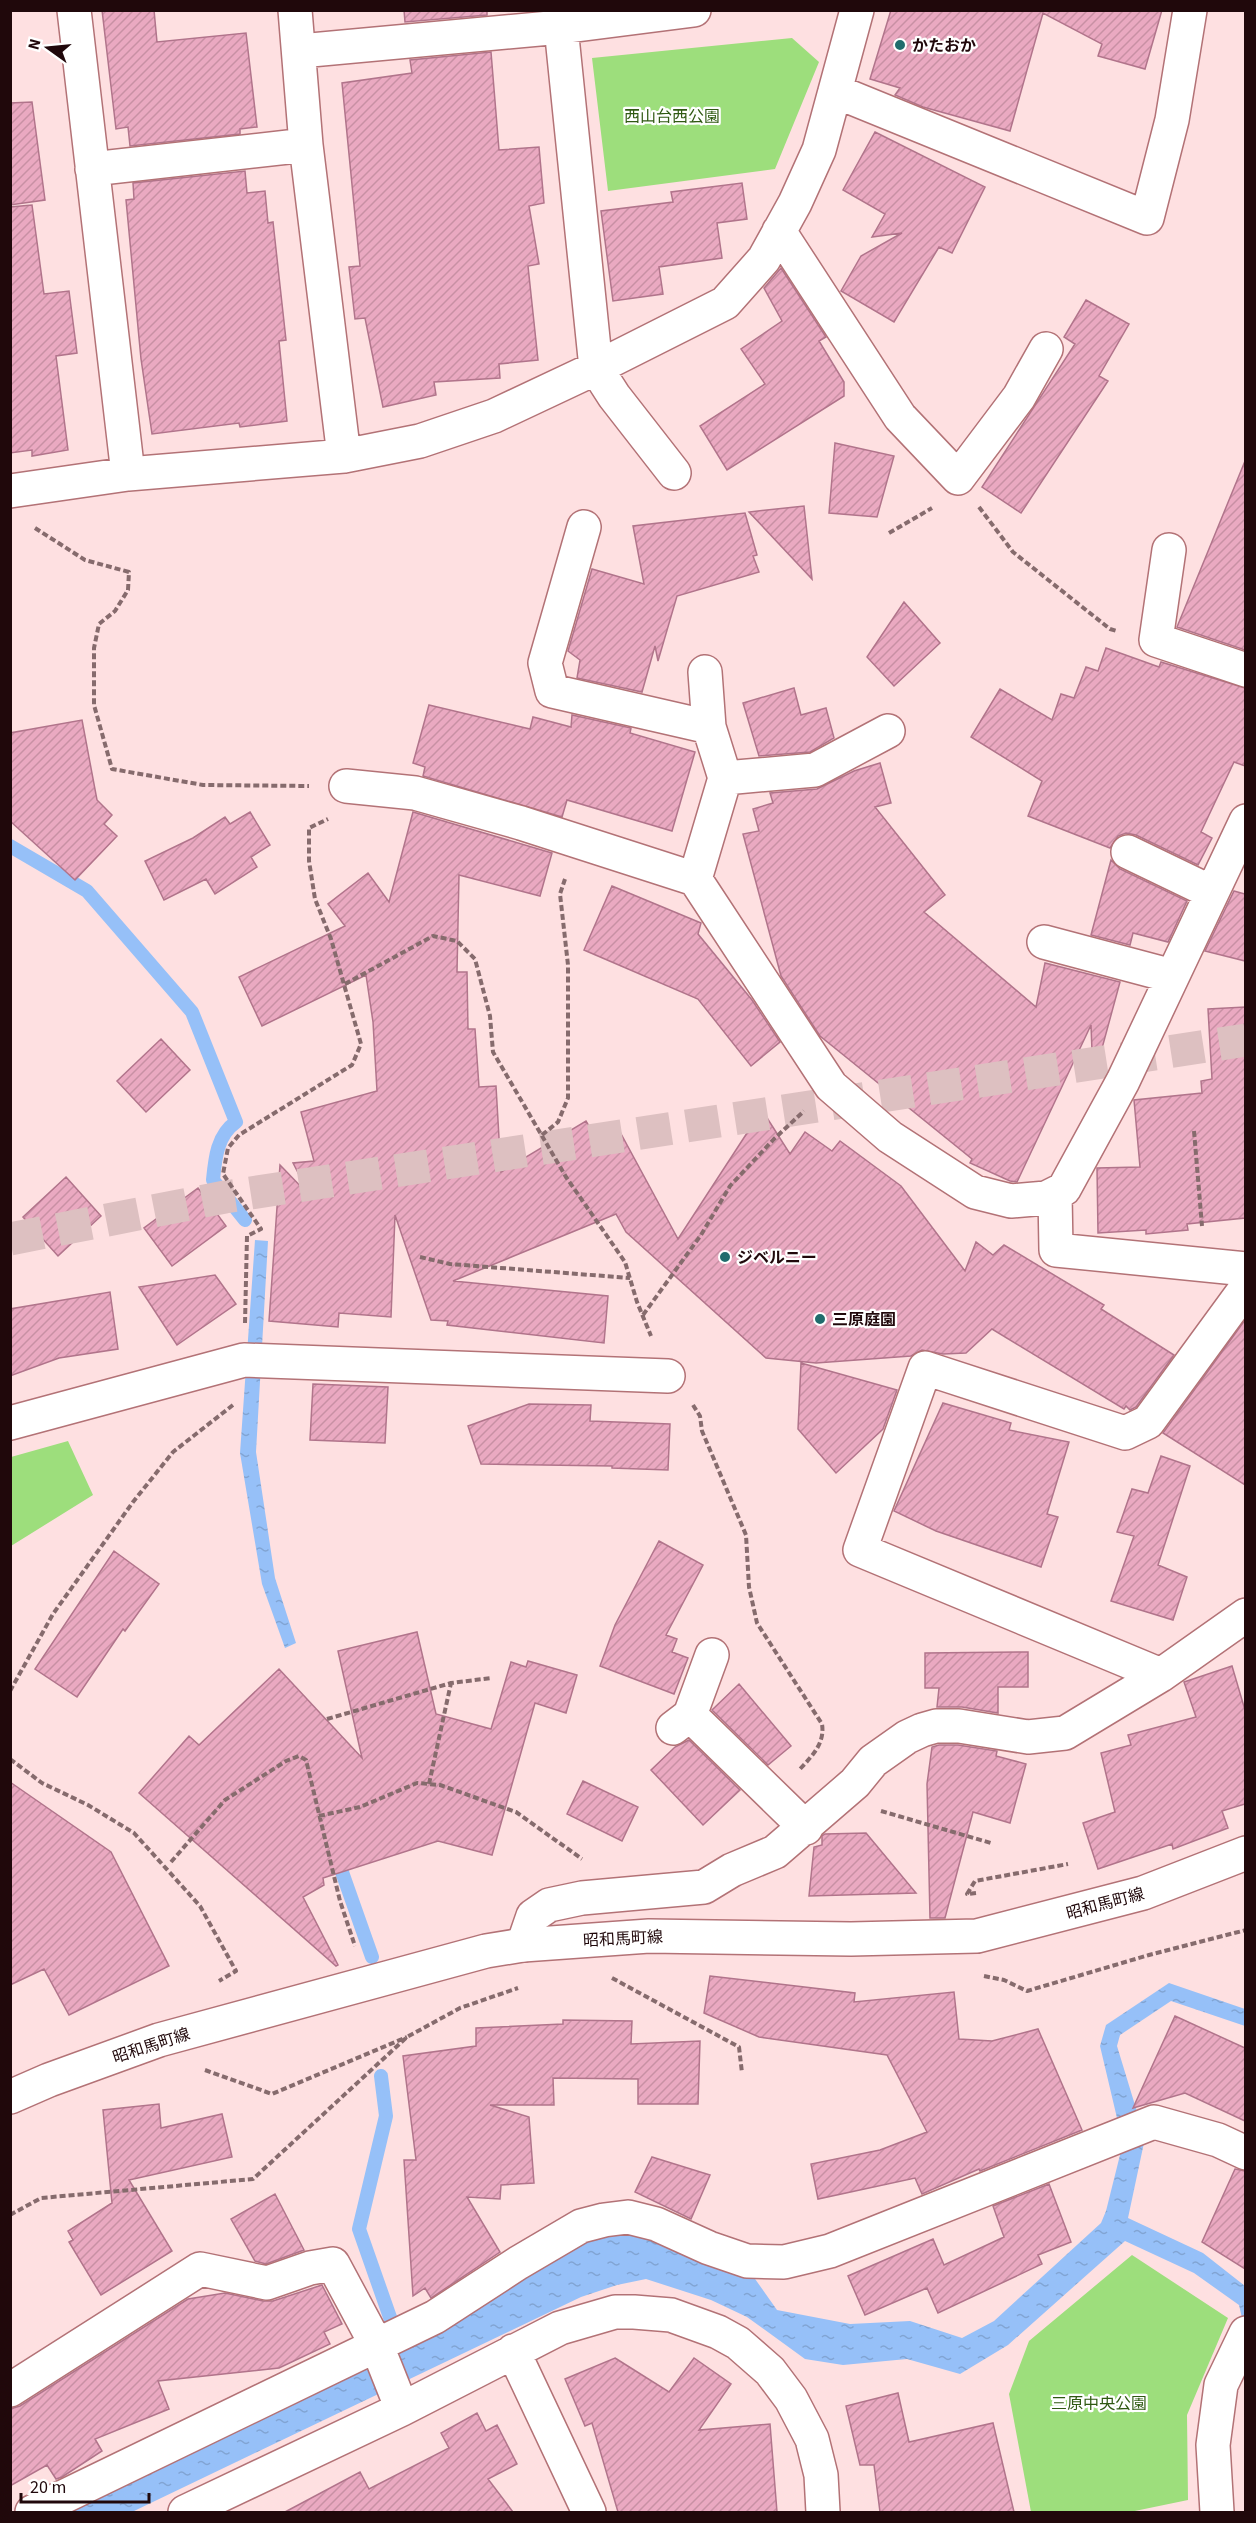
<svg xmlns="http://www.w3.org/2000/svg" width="1256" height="2523" viewBox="0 0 1256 2523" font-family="'Source Sans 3','Noto Sans JP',sans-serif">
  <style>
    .green { fill: #9dde7c }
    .water { fill: url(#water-ripples) }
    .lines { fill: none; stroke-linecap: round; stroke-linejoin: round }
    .stream { stroke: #96c0f8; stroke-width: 14 }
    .building { fill: url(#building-hatch); stroke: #b1748b; stroke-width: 1.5 }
    .highway-tunnel { stroke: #ddc0c1; stroke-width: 33; stroke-dasharray: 33 16; stroke-linecap: butt }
    .street-casing { stroke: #b37276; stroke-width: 36 }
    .secondary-casing { stroke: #b37276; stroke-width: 36 }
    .path { stroke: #866b6d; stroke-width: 4; stroke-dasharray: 6 3; stroke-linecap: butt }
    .street { stroke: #fff; stroke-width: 33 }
    .secondary { stroke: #fff; stroke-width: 33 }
    .poi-dot { fill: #206c6d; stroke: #fff; stroke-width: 2 }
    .labels { text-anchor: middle; stroke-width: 4.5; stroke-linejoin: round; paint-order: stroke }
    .poi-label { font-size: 16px; font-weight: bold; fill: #20080b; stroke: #fff; text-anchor: start }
    .park-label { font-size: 16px; fill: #2f5912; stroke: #fff }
    .street-label { font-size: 16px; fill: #20080b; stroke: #fff }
  </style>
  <defs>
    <pattern id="water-ripples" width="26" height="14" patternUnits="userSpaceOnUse" patternTransform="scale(1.5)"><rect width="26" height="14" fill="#96c0f8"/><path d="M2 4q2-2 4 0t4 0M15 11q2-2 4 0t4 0" fill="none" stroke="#81a4d3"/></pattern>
    <pattern id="building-hatch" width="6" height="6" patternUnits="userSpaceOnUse" patternTransform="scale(1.5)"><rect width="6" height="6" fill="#eaa9c1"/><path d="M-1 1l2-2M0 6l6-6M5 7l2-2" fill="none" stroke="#c890a4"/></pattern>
  </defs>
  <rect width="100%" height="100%" fill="#fee0e1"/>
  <!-- green -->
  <path class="green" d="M 792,38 L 819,62 L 775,169 L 608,191 L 592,58 Z
    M 68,1441 L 93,1495 L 11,1546 L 11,1457 Z
    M 1132,2255 L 1228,2318 L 1187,2415 L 1188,2500 L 1130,2512 L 1031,2512 L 1009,2394 L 1029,2341 Z"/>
  <!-- water -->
  <path class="water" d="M 255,1240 L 268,1241 L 256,1452 L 275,1578 L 296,1643 L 285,1648 L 262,1584 L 240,1453 Z
    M 1169,1983 L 1245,2009 L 1245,2026 L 1171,2001 L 1120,2035 L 1117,2046 L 1145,2138 L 1128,2218 L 1203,2253 L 1245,2286 L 1245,2331 L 1239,2305 L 1194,2273 L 1125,2241 L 1008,2345 L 960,2374 L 907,2359 L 843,2365 L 805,2359 L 747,2317 L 711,2300 L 646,2279 L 617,2285 L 581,2297 L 132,2512 L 55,2512 L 565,2249 L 607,2232 L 651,2235 L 753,2276 L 777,2310 L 850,2324 L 910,2321 L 962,2338 L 994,2321 L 1101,2223 L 1106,2211 L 1121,2151 L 1117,2118 L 1100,2046 L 1106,2025 Z"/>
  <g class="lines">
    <!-- stream -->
    <path class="stream" d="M 10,846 L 87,891 L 192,1012 L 236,1122 C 217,1135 215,1159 213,1180 L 245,1220
      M 341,1854 L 342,1872 L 372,1957
      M 381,2076 L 386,2116 L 359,2229 L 392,2323"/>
  </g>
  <!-- building -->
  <path class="building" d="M 102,10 L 154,10 L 157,42 L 246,33 L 257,127 L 240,129 L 240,134 L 130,146 L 128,127 L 116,129 Z
    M 404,10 L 487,10 L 487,15 L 405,22 Z
    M 891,10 L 1162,10 L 1145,69 L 1098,56 L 1102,44 L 1043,13 L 1010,131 L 923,107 L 895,95 L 900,88 L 870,79 Z
    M 491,52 L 499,150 L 539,147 L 544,203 L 529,206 L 539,264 L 528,266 L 538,360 L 499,364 L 500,378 L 434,382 L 436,395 L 383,407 L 365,318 L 355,319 L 349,267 L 360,266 L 342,83 L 412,73 L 410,60 Z
    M 32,102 L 45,200 L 10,205 L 10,103 Z
    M 875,132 L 985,187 L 952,253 L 939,247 L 894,322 L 841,291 L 861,256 L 902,233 L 872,237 L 885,214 L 843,190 Z
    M 245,171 L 247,193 L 265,191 L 268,223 L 273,222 L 286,340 L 279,341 L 287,421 L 240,427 L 239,423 L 152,434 L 141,359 L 126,200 L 134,199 L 133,183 Z
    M 742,183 L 747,219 L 717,223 L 722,258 L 659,267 L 663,294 L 613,301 L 601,211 L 673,202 L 671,192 Z
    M 32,205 L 44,294 L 69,291 L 77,353 L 56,356 L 68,450 L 32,456 L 32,450 L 10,453 L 10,207 Z
    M 781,268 L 826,337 L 819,341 L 844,382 L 844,396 L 727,470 L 700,426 L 765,384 L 741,349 L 782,321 L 764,288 Z
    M 1086,300 L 1129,324 L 1099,376 L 1108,381 L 1021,513 L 982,487 L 1075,344 L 1064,337 Z
    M 835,443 L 894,456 L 877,517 L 829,513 Z
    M 1245,461 L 1245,650 L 1177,627 Z
    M 804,506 L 812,579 L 749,512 Z
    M 745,513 L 757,555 L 753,556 L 759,572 L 677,596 L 658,661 L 655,646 L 642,692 L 577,678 L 580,660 L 568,651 L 592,569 L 644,584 L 633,526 Z
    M 904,602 L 940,643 L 894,686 L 867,657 Z
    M 1106,648 L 1159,667 L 1161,662 L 1245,688 L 1245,766 L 1234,762 L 1201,832 L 1212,838 L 1198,865 L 1136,835 L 1126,833 L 1118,836 L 1110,848 L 1028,816 L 1042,781 L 971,737 L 1000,689 L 1052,720 L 1061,694 L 1074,698 L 1086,667 L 1098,671 Z
    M 794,688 L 801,715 L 826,708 L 834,738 L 810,752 L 759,756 L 743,703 Z
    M 429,705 L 530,729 L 533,717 L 571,727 L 572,715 L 631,728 L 630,733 L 695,752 L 672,831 L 567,800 L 562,817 L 423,776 L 425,767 L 413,763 Z
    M 82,720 L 97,800 L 112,815 L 104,824 L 117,836 L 75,880 L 10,821 L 10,733 Z
    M 880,763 L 891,803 L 875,807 L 945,895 L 924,912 L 1036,1007 L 1045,963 L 1120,982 L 1101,1052 L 1092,1051 L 1091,1025 L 1017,1182 L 1010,1181 L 970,1163 L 972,1159 L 820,1036 L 781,976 L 743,834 L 759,831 L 753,809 L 773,803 L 770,793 L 817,789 L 854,771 Z
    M 250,812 L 270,845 L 251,857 L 257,867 L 215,894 L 206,879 L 164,900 L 145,861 L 193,838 L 225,817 L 230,824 Z
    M 413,812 L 552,853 L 540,896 L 459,875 L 457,972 L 467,972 L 468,1029 L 475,1029 L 479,1087 L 496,1086 L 501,1172 L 586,1121 L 599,1143 L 620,1132 L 678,1239 L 762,1110 L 790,1154 L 805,1132 L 832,1151 L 840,1141 L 901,1186 L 965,1271 L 976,1242 L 993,1255 L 1004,1245 L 1104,1305 L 1101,1309 L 1174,1355 L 1136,1407 L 1130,1410 L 1126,1406 L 1124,1409 L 992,1329 L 966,1353 L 943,1354 L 922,1350 L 911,1356 L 816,1363 L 766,1358 L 626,1232 L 616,1214 L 453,1281 L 608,1296 L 604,1343 L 447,1325 L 448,1321 L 431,1320 L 395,1215 L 391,1317 L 339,1313 L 338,1327 L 269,1321 L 280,1165 L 310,1196 L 293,1163 L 314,1161 L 301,1112 L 377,1091 L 373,1022 L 366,975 L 262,1026 L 239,977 L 345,926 L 328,904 L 368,873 L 389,902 Z
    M 1111,860 L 1120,869 L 1187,901 L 1168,942 L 1133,933 L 1130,945 L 1091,935 Z
    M 612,886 L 701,923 L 698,934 L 752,1000 L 780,1042 L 751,1066 L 698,999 L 584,950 Z
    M 1234,891 L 1245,894 L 1245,961 L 1205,951 Z
    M 1245,1007 L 1245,1218 L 1187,1224 L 1188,1230 L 1146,1234 L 1146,1230 L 1098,1233 L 1097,1168 L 1140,1167 L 1134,1100 L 1202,1093 L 1201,1081 L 1212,1079 L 1208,1009 Z
    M 161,1039 L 190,1070 L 146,1112 L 117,1081 Z
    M 66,1177 L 101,1216 L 58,1256 L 23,1217 Z
    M 198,1188 L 226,1226 L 172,1266 L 144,1228 Z
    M 215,1275 L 236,1304 L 177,1345 L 139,1287 Z
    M 110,1292 L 118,1349 L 59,1358 L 10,1376 L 10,1309 Z
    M 1245,1320 L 1245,1485 L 1163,1433 Z
    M 801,1363 L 897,1390 L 883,1429 L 836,1473 L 798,1429 Z
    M 313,1384 L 388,1387 L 385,1443 L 310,1440 Z
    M 943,1403 L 1011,1423 L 1009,1430 L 1069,1442 L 1047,1514 L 1058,1517 L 1041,1567 L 936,1531 L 894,1511 Z
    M 529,1404 L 591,1405 L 590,1421 L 670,1424 L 668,1470 L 612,1468 L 612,1466 L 481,1464 L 468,1426 Z
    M 1161,1456 L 1190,1466 L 1158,1565 L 1187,1577 L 1173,1620 L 1111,1601 L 1134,1536 L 1117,1532 L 1132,1489 L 1148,1493 Z
    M 659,1541 L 703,1565 L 666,1635 L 677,1639 L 672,1652 L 688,1658 L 674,1694 L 600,1666 L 615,1625 Z
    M 114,1551 L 159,1584 L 125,1631 L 123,1629 L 77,1697 L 35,1669 Z
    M 417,1632 L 436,1714 L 491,1729 L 511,1662 L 526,1667 L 528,1661 L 577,1675 L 566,1713 L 535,1703 L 492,1855 L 438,1841 L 323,1878 L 324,1885 L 303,1897 L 338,1965 L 336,1966 L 139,1793 L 189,1736 L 199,1745 L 279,1669 L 362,1758 L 338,1651 Z
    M 1028,1652 L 1028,1687 L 998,1687 L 998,1713 L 962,1707 L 937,1707 L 939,1688 L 925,1688 L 925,1653 Z
    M 1232,1666 L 1245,1710 L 1245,1804 L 1222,1811 L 1228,1828 L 1173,1849 L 1172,1844 L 1098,1869 L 1083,1823 L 1115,1812 L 1101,1753 L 1131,1745 L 1128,1735 L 1196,1717 L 1184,1682 Z
    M 739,1684 L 791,1746 L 768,1765 L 712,1710 Z
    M 689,1740 L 740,1790 L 703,1825 L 651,1770 L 675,1747 Z
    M 939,1745 L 958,1745 L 997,1751 L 996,1756 L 1026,1764 L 1010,1823 L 973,1812 L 945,1918 L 930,1918 L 927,1784 L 932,1747 Z
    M 583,1781 L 638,1807 L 622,1841 L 567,1814 Z
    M 10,1782 L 111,1852 L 169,1966 L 69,2015 L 44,1969 L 10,1985 Z
    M 866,1833 L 916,1893 L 809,1896 L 814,1847 L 822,1845 L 822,1836 L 825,1834 Z
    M 710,1976 L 855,1993 L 854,2002 L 954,1992 L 959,2039 L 992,2041 L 1038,2029 L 1082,2130 L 980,2171 L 979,2169 L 922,2194 L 915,2178 L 818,2199 L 811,2164 L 880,2150 L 927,2132 L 887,2055 L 759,2037 L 704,2013 Z
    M 1175,2016 L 1245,2048 L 1245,2121 L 1185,2093 L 1133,2108 Z
    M 563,2020 L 632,2021 L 631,2044 L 700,2041 L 698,2104 L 638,2104 L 638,2079 L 553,2078 L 554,2105 L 490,2105 L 529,2117 L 534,2183 L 501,2185 L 500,2199 L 467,2197 L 500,2252 L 431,2298 L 425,2288 L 413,2296 L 404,2160 L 416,2160 L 403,2056 L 476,2046 L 476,2028 L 563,2024 Z
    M 159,2104 L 161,2128 L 222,2114 L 232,2157 L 129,2180 L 172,2251 L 101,2295 L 69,2242 L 73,2240 L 68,2231 L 112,2203 L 103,2110 Z
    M 652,2157 L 710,2175 L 691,2219 L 635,2192 Z
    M 1235,2169 L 1245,2171 L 1245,2269 L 1202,2242 Z
    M 1049,2184 L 1071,2242 L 1038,2255 L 1042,2264 L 938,2313 L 927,2288 L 865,2315 L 848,2276 L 933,2239 L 944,2265 L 1004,2237 L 993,2206 Z
    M 275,2194 L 304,2250 L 266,2264 L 255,2261 L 231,2219 Z
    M 322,2285 L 342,2324 L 324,2332 L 330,2344 L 279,2368 L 158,2381 L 169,2409 L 95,2439 L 102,2451 L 62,2477 L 56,2479 L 47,2465 L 10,2486 L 10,2409 L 20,2406 L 188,2299 L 225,2293 L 263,2301 L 273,2301 Z
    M 615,2358 L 669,2392 L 694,2358 L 731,2384 L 699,2430 L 770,2424 L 777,2512 L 618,2512 L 592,2423 L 585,2426 L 565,2379 Z
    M 898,2393 L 909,2442 L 993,2423 L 1014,2512 L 880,2512 L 874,2465 L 860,2465 L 846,2406 Z
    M 477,2413 L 486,2431 L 497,2425 L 517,2464 L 488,2479 L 513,2512 L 285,2512 L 360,2472 L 369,2489 L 449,2448 L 441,2433 Z"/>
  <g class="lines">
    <!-- highway-tunnel -->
    <path class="highway-tunnel" d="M 10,1239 L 225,1197 L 1246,1040"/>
    <defs>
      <path id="street" d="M 74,10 L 128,474
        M 295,10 L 306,145 L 344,456
        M 561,27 L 596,368 L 614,396 L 674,473
        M 300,51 L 561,27 L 694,10
        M 835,91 L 1147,218 L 1172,120 L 1190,10
        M 92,169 L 306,145
        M 779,231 L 900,417 L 958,478 L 1019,397 L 1046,349
        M 10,491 L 128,474 L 344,456 L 420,441 L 494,416 L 596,368 L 725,303 L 764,259 L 795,203 L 819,150 L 857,10
        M 584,527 L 545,663 L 552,691 L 709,727 L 725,778 L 695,879
        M 1169,550 L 1156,640 L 1246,670
        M 705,672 L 709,727
        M 725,778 L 815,770 L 888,731
        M 346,786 L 415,793 L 521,823 L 695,879 L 831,1086 L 890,1137 L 975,1192 L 1011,1201 L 1046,1198 L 1064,1189 L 1123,1081 L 1246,821
        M 1128,852 L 1211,892
        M 1044,942 L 1172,976
        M 1055,1194 L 1056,1250 L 1246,1269
        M 10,1423 L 244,1360 L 668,1376
        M 1161,1675 L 860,1550 L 925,1368 L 1125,1433 L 1148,1422 L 1246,1288
        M 690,1715 L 806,1828
        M 673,1728 L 690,1715 L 712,1655
        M 523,1945 L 533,1916 L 549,1905 L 582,1898 L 704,1887 L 732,1870 L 775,1852 L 855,1783 L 873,1761 L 907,1737 L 922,1730 L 936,1726 L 959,1726 L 1028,1737 L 1065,1733 L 1161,1675 L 1246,1615
        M 513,2351 L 589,2512
        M 10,2390 L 200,2269 L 267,2283 L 310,2268 L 333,2264 L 377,2346 L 402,2409
        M 32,2512 L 435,2317 L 518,2263 L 581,2226 L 604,2220 L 628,2217 L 656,2224 L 709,2248 L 747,2261 L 784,2262 L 830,2251 L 1154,2122 L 1218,2140 L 1246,2153
        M 185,2512 L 402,2409 L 560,2328 L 615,2312 L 634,2312 L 671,2315 L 718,2332 L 738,2343 L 770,2371 L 791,2399 L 812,2439 L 821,2475 L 823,2512
        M 1217,2512 L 1213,2445 L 1221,2385 L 1246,2333"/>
      <path id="secondary" d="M 10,2097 L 49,2080 L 159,2040 L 486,1951 L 523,1945 L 649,1936 L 851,1939 L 977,1936 L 1143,1893 L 1246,1853"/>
    </defs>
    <!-- street casing -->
    <use href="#street" class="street-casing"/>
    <!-- secondary casing -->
    <use href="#secondary" class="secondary-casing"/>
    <!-- path -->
    <path class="path" d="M 979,507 L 1013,552 L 1110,629 L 1117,631
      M 35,528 L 85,560 L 129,572 L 128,590 L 115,611 L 99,624 L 94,648 L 94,705 L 112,769 L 203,785 L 309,786
      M 889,533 L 932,508
      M 345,984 L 433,936 L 457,941 L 475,959 L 490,1016 L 493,1052 L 566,1177 L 625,1262 L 637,1302 L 651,1336
      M 1194,1131 L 1202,1226
      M 542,1135 L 558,1122 L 568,1098 L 568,965 L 560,894 L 565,879
      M 420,1257 L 450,1264 L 630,1278
      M 643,1315 L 701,1235 L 730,1186 L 774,1139 L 804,1111
      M 245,1323 L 247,1236 L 261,1229 L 223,1174 L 228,1148 L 239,1135 L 352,1065 L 361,1044 L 331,939 L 315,899 L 309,861 L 309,828 L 328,819
      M 693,1405 L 700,1416 L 702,1431 L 746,1535 L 749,1587 L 757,1623 L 822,1724 C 825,1743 813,1755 800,1769
      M 10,1691 L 53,1614 L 133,1502 L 173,1452 L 233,1405
      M 327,1719 L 451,1683 L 491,1678
      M 10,1759 L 42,1783 L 88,1805 L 134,1833 L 200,1906 L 236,1971 L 219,1981
      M 429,1784 L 451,1683
      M 881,1811 L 991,1843
      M 319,1816 L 360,1807 L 417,1783 L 440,1785 L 516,1812 L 582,1859
      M 171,1862 L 225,1800 L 286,1761 L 299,1756 L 306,1760 L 340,1901 L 355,1946
      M 976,1893 L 967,1894 L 975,1881 L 1068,1864
      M 984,1976 L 1004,1980 L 1027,1991 L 1149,1955 L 1246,1930
      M 612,1978 L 739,2047 L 742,2073
      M 205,2070 L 272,2094 L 407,2037
      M 10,2215 L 41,2198 L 253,2179 L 407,2037 L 460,2008 L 518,1988"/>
    <!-- street -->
    <use href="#street" class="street"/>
    <!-- secondary -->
    <use href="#secondary" class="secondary"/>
  </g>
  <!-- markers -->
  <g class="poi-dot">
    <circle cx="900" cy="45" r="6"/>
    <circle cx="725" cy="1257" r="6"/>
    <circle cx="820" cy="1319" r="6"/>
  </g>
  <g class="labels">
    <!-- poi labels -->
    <g class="poi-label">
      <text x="912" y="51">かたおか</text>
      <text x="737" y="1263">ジベルニー</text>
      <text x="832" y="1325">三原庭園</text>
    </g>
    <!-- park labels -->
    <g class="park-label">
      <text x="672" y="122">西山台西公園</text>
      <text x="1099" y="2409">三原中央公園</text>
    </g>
    <!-- street labels -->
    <g class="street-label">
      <text transform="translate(1105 1903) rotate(-15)" y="6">昭和馬町線</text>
      <text transform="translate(623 1938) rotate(-3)" y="6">昭和馬町線</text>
      <text transform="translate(151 2045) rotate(-18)" y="6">昭和馬町線</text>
    </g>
  </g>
  <!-- border -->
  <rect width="1256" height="2523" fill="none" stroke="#20080b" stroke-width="24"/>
  <!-- north arrow -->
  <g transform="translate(48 48) rotate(285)" stroke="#ffffff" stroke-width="4.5" paint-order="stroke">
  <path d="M0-4.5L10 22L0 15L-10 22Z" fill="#20080b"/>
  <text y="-9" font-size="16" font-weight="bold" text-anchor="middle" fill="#20080b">N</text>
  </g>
  <!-- scale -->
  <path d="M21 2493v9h128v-9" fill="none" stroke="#20080b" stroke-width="3"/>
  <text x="30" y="2493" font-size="18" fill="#20080b" stroke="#ffffff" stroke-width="4.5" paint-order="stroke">20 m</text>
</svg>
